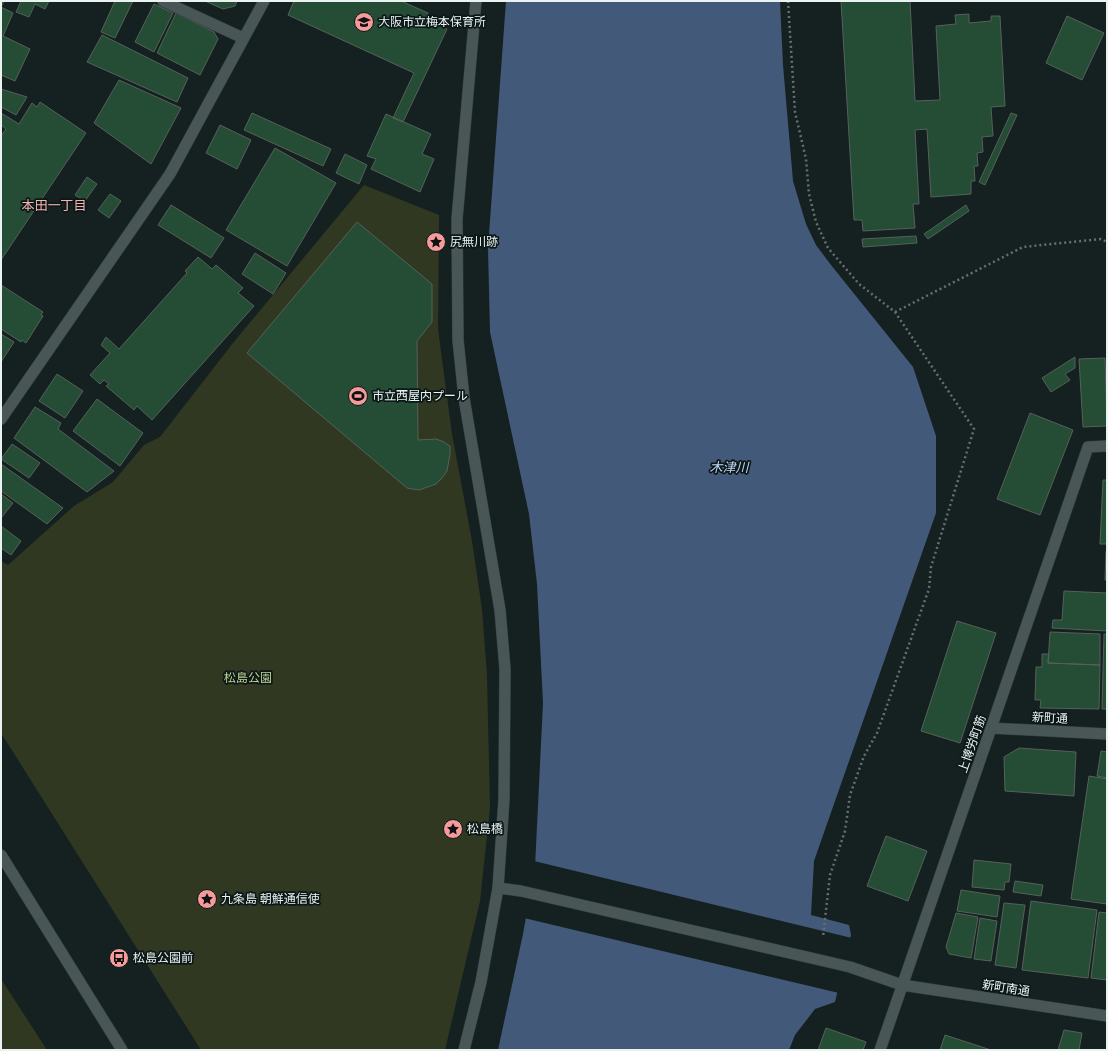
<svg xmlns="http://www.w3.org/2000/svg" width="1108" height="1051" viewBox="0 0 1108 1051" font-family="'Exo 2','Noto Sans JP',sans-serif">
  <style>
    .green { fill: #313822 }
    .water { fill: #43597a }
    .pier { fill: #152120 }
    .building { fill: #254c35; stroke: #56615a }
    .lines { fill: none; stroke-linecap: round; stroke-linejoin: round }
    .minor-casing { stroke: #353d3d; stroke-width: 12 }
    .tertiary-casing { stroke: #353d3d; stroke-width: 12 }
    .path { stroke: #65706f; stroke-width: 2.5; stroke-dasharray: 2 3; stroke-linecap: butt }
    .minor { stroke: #485655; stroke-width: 11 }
    .tertiary { stroke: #485655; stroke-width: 11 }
    .labels { text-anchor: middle; stroke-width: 3.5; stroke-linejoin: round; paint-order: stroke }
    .poi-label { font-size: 12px; fill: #eaf2f2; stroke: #0c1717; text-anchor: start }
    .park-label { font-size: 12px; fill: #bfd391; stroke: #0c1717 }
    .street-label { font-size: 12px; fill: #eaf2f2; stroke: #0c1717 }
    .neighbourhood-label { font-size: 13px; fill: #f7b3b2; stroke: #0c1717 }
    .water-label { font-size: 13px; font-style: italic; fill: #c2d9fc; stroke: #0c1717 }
  </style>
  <rect width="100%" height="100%" fill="#152120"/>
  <!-- green -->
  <path class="green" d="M 364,185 L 439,215 L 438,329 L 452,434 L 472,541 L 482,609 L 487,676 L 490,808 L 480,901 L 445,1050 L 201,1050 L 1,733 L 1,561 L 8,565 L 74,506 L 113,482 L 144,445 L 160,437 L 233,343 Z
    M 1,979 L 47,1050 L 1,1050 Z"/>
  <!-- water -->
  <path class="water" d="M 506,1 L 780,1 L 783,65 L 793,181 L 806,224 L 816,245 L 831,265 L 913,367 L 936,436 L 936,513 L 814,861 L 811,915 L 849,925 L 851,935 L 835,1002 L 815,1009 L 795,1035 L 789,1050 L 498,1050 L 523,934 L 535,867 L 543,703 L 537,584 L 529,514 L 490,332 L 488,248 Z"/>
  <!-- pier -->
  <path class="pier" d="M 534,861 L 852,938 L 839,993 L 524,918 Z"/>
  <!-- building -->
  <path class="building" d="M 1,1 L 4,1 L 1,7 L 13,13 L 3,36 L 30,49 L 15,81 L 1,75 Z
    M 21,1 L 49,1 L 45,9 L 35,4 L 29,17 L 16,12 Z
    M 115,1 L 133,1 L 115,38 L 101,32 Z
    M 205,1 L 237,1 L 235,6 L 223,9 Z
    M 294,1 L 401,1 L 428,13 L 426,19 L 447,29 L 403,122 L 393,118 L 414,73 L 288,15 Z
    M 841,1 L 910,1 L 915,101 L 940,100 L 936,26 L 956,24 L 955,15 L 969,14 L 969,23 L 991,21 L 991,16 L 1000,16 L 1005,106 L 991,107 L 993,136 L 982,137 L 983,152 L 977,153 L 978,166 L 974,166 L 975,181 L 971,181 L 971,194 L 931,197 L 927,129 L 915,130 L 919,204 L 913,204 L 915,228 L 863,231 L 862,220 L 854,220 Z
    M 154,4 L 173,13 L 154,52 L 135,42 Z
    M 176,13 L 214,32 L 218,39 L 200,75 L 157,53 Z
    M 1067,16 L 1104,33 L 1082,80 L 1046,63 Z
    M 102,35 L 188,78 L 177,102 L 87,62 Z
    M 119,80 L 181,108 L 151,164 L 94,123 Z
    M 1,89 L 27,97 L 16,115 L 1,107 Z
    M 40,102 L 86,133 L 1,260 L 1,136 L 6,129 L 1,125 L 1,113 L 19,124 L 32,103 L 37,107 Z
    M 252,113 L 331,149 L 323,166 L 244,130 Z
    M 1011,113 L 1017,115 L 985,185 L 979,182 Z
    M 386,114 L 431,134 L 422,154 L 434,159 L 420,192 L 371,169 L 376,159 L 367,156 Z
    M 220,125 L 251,140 L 237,169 L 206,153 Z
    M 275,148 L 336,183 L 287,266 L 226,230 Z
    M 345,154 L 367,165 L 359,184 L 336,173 Z
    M 87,177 L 97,184 L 85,201 L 75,195 Z
    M 110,194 L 121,201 L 109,218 L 98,210 Z
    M 171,205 L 224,238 L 211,258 L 158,225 Z
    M 966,205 L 969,211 L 928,239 L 924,234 Z
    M 357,222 L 432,284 L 432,322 L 417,341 L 418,440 L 436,439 L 444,442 L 450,446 L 450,454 L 447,471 L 442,478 L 436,484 L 419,490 L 407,488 L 247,353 Z
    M 916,236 L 917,243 L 863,247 L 862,239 Z
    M 255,253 L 286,273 L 273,294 L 242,274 Z
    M 198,257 L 212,269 L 216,265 L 243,288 L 238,293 L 254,306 L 152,420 L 137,406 L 134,410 L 106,386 L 109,384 L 104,380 L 100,384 L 90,375 L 110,353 L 101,345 L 106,337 L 119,349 L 187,273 L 185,271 Z
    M 1,285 L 43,312 L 41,315 L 43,316 L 26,343 L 22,340 L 21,342 L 1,329 Z
    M 1,334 L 14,342 L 1,362 Z
    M 1075,357 L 1075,368 L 1065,374 L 1070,380 L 1051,392 L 1042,378 Z
    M 1105,358 L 1107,426 L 1083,427 L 1079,359 Z
    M 57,374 L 83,391 L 65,418 L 39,401 Z
    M 97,399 L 143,433 L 120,466 L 73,431 Z
    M 35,407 L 61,423 L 58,429 L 114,471 L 87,492 L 14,438 Z
    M 1030,413 L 1073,430 L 1040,515 L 997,499 Z
    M 12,444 L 40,463 L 29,478 L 1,459 Z
    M 1,464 L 63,508 L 47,524 L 1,491 Z
    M 1103,480 L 1107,480 L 1107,544 L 1100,544 Z
    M 1,494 L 13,503 L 1,518 Z
    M 1,526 L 21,541 L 11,555 L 1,548 Z
    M 1106,551 L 1107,551 L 1107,580 L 1105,580 Z
    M 1064,591 L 1107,593 L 1107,631 L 1052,628 L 1053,620 L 1062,620 Z
    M 957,621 L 996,633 L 960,743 L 921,731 Z
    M 1050,632 L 1100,634 L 1100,665 L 1048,663 Z
    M 1104,634 L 1107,634 L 1107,709 L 1102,709 Z
    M 1042,654 L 1049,654 L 1048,663 L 1100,665 L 1099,709 L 1040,708 L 1041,700 L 1035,700 L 1036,667 L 1042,667 Z
    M 1019,748 L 1076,752 L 1074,796 L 1005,791 L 1004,757 Z
    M 1101,751 L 1107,752 L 1107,778 L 1097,776 Z
    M 1089,776 L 1107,779 L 1107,904 L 1071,899 Z
    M 886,836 L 927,851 L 908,901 L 867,886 Z
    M 974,860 L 1011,864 L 1009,882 L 1005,882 L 1004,890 L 972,887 Z
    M 1015,881 L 1043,885 L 1041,896 L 1013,892 Z
    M 961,890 L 1000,896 L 997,917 L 957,911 Z
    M 1031,901 L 1097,910 L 1088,978 L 1022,970 Z
    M 1004,903 L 1025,905 L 1016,968 L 995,965 Z
    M 1099,912 L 1107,913 L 1107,980 L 1091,978 Z
    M 956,913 L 978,917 L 971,958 L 949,954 L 946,947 Z
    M 980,918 L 997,921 L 991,961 L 974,959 Z
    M 826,1028 L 866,1042 L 863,1050 L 818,1050 Z
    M 1064,1030 L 1082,1033 L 1079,1050 L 1058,1050 Z
    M 945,1035 L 991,1050 L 940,1050 Z"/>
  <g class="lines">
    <defs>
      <path id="minor" d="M 163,1 L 243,38
        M 1,419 L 170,174 L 264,1
        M 464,1050 L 481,982 L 498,888 L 504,799 L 505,669 L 500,610 L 464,398 L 458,340 L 457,219 L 476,1"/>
      <path id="tertiary" d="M 991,728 L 1107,734
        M 1,855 L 122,1050
        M 498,888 L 521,891 L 850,967 L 902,985 L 1107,1016
        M 880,1050 L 1088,447 L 1107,446"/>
    </defs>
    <!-- minor casing -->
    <use href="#minor" class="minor-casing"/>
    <!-- tertiary casing -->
    <use href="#tertiary" class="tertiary-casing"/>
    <!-- path -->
    <path class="path" d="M 788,1 L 795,112 L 806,159 L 809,194 L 816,222 L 828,248 L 859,284 L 895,312 L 974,429 L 931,567 L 929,589 L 877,733 L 864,756 L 850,795 L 845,831 L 830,875 L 823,937
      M 895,312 L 1023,247 L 1101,239 L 1107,242"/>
    <!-- minor -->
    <use href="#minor" class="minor"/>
    <!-- tertiary -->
    <use href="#tertiary" class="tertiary"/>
  </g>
  <!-- icons -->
  <defs>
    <symbol id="school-disc" viewBox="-11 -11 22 22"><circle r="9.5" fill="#f59b9c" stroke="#0c1717"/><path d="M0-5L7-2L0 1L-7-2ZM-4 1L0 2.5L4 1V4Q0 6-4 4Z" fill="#111"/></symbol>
    <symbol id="sight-disc" viewBox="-11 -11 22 22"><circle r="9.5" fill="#f59b9c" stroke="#0c1717"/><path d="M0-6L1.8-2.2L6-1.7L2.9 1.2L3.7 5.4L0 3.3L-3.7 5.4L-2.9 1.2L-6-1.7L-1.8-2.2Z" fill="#111"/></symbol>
    <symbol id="stadium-disc" viewBox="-11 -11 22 22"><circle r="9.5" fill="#f59b9c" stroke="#0c1717"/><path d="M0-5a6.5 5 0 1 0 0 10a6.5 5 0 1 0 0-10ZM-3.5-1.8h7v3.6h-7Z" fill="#111"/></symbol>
    <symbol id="bus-disc" viewBox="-11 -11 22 22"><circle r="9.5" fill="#f59b9c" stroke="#0c1717"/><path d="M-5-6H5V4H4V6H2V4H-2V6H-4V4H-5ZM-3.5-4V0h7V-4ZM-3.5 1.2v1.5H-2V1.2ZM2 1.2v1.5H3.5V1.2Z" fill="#111"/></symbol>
  </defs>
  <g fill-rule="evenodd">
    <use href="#school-disc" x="353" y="11" width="22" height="22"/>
    <use href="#sight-disc" x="425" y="231" width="22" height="22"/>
    <use href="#stadium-disc" x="347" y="385" width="22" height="22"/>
    <use href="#sight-disc" x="442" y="818" width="22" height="22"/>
    <use href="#sight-disc" x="196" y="888" width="22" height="22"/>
    <use href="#bus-disc" x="108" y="947" width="22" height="22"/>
  </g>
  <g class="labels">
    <!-- poi labels -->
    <g class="poi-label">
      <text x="378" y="26">大阪市立梅本保育所</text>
      <text x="450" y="246">尻無川跡</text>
      <text x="372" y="400">市立西屋内プール</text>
      <text x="467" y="833">松島橋</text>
      <text x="221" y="903">九条島 朝鮮通信使</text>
      <text x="133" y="962">松島公園前</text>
    </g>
    <!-- park labels -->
    <g class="park-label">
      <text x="248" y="682">松島公園</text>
    </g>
    <!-- street labels -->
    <g class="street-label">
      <text transform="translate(1050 718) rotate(3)" y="4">新町通</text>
      <text transform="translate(972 744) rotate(-71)" y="4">上博労町筋</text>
      <text transform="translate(1006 988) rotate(9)" y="4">新町南通</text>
    </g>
    <!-- neighbourhood labels -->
    <g class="neighbourhood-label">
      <text x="54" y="210">本田一丁目</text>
    </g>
    <!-- water labels -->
    <g class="water-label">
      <text x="729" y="472">木津川</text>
    </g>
  </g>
  <!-- border -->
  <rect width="1108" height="1051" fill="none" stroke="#eaf2f2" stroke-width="4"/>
</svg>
